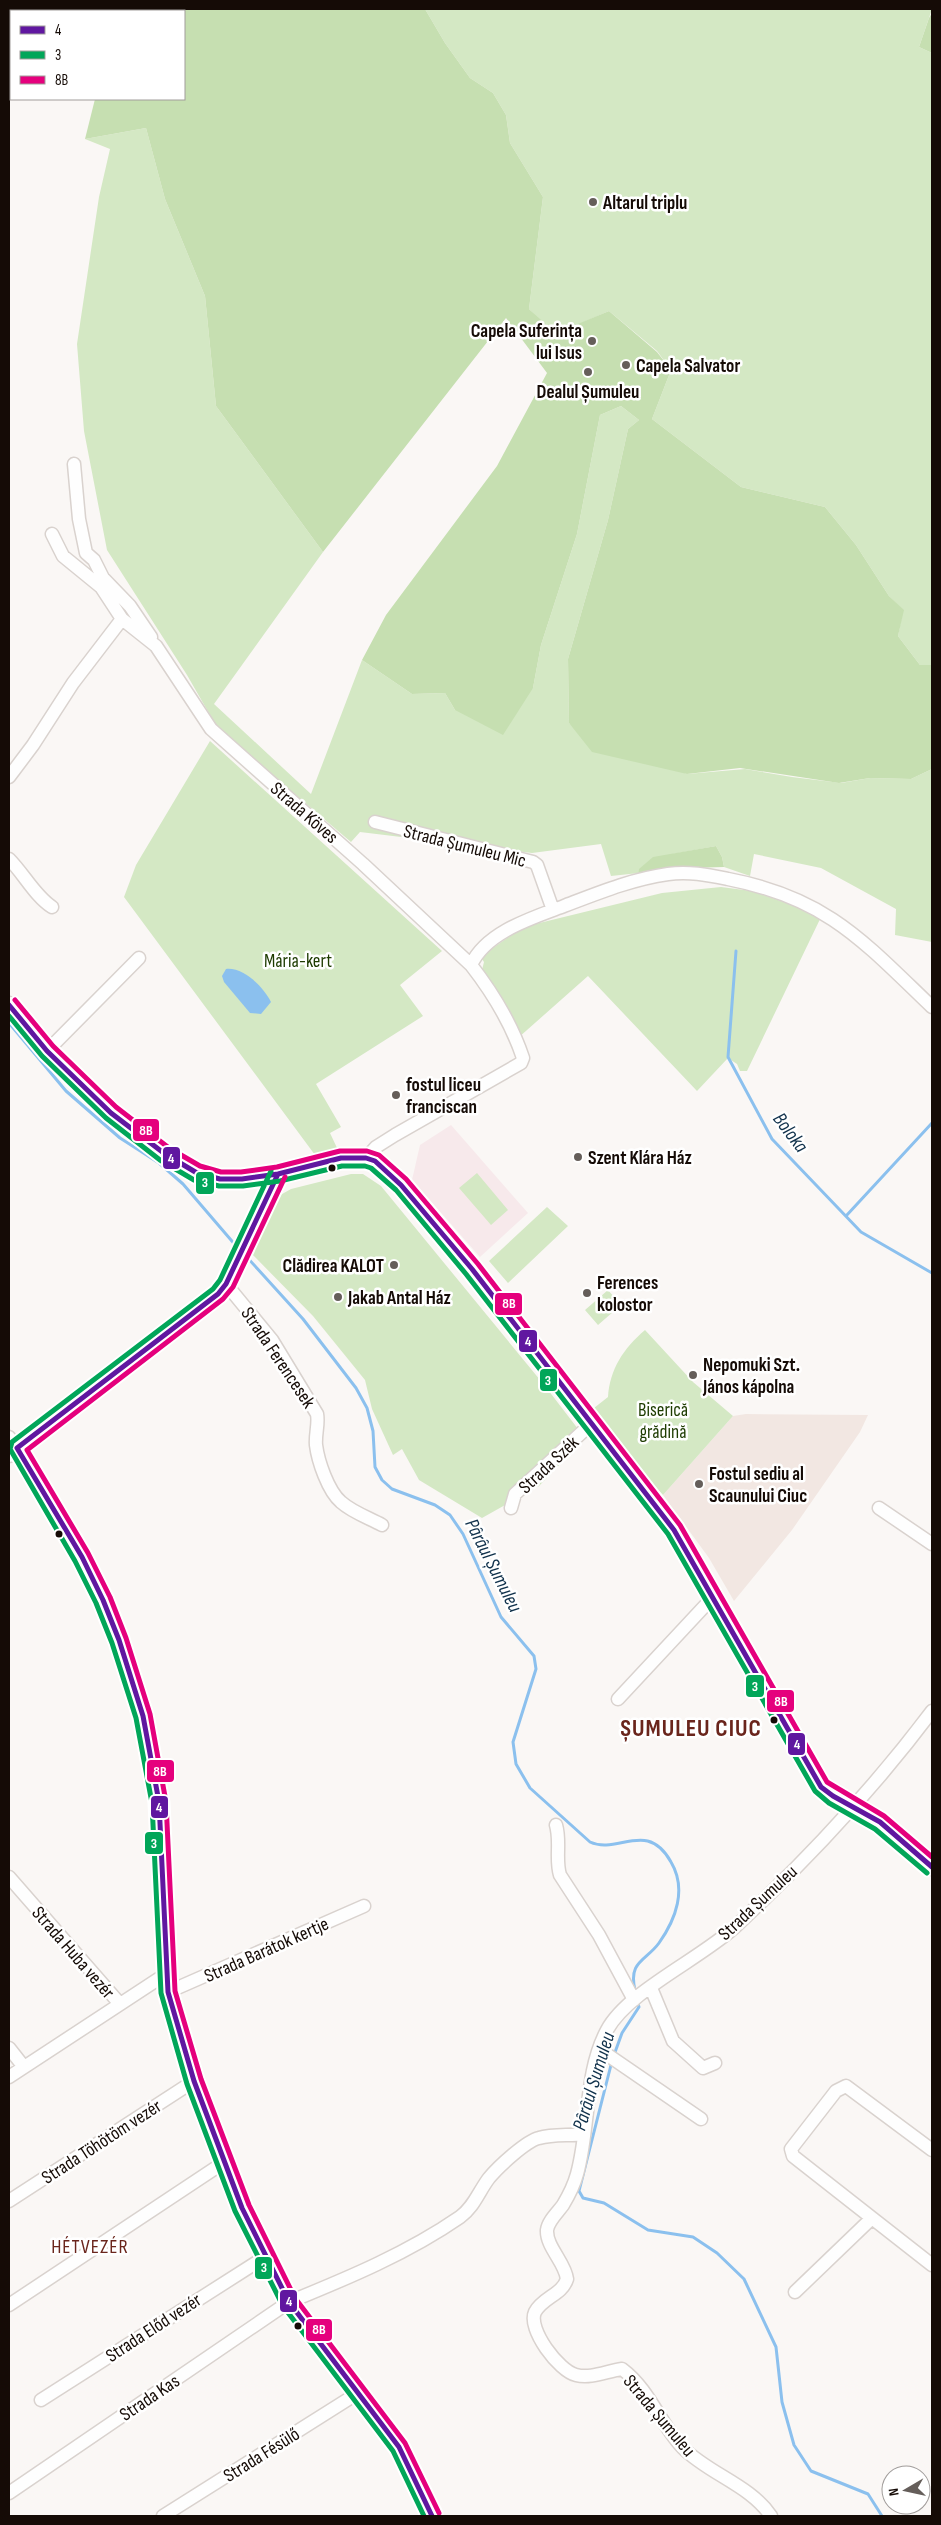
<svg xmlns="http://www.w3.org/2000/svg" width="941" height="2525" viewBox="0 0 941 2525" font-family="'Sofia Sans Condensed',sans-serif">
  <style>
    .built { fill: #f2e7e2 }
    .education { fill: #f7e9eb }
    .green { fill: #d4e8c4 }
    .forest { fill: #c6dfb1 }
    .water { fill: #8bc0ee }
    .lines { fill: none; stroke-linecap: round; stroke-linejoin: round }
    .stream { stroke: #8bc0ee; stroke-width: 3 }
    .street-casing { stroke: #d9d2ce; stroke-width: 15 }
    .secondary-casing { stroke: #d9d2ce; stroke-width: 19 }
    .street { stroke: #fefefe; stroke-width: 12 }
    .secondary { stroke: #fefefe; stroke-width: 16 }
    .bus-1-casing { stroke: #fff; stroke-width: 9 }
    .bus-2-casing { stroke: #fff; stroke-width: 9 }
    .bus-3-casing { stroke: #fff; stroke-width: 9 }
    .bus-1 { stroke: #6017a0; stroke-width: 5 }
    .bus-2 { stroke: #01a659; stroke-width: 5 }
    .bus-3 { stroke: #e5007d; stroke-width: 5 }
    .poi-dot { fill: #655e5a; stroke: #fff; stroke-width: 2 }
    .bus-dot { fill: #150b06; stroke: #fff; stroke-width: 2 }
    .labels { text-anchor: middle; stroke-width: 5; stroke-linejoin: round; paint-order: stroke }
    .poi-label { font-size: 19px; font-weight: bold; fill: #150b06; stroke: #fff; text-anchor: start }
    .street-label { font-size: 19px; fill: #150b06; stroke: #fff }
    .park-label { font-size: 19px; fill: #1d3b00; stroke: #fff }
    .water-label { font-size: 20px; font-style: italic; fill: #10314b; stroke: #fff }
    .neighbourhood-label { font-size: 20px; letter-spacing: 1px; fill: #6a251c; stroke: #fff }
    .district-label { font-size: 24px; font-weight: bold; letter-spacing: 1px; fill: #6a251c; stroke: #fff }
    .line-badge { stroke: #fff; stroke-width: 2 }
    .badge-label { font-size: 14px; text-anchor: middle; font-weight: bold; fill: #fff }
  </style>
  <rect width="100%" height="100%" fill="#faf7f5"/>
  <!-- built -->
  <path class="built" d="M 746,1414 L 868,1415 L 860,1432 L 792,1530 L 734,1601 L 709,1558 L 663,1495 L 733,1416 Z"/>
  <!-- education -->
  <path class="education" d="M 451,1125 L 528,1213 L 480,1257 L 412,1180 L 420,1145 Z"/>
  <!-- green -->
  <path class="green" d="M 425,9 L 932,9 L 919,47 L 932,53 L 932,665 L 920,665 L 898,636 L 903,610 L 889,596 L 856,545 L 825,507 L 741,487 L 652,419 L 671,370 L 657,351 L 609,311 L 556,334 L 529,309 L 543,197 L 510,143 L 506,115 L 493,93 L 470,78 L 445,43 Z
    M 146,128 L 165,199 L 205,296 L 216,406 L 323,552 L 214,704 L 311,794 L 362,660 L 412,694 L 445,693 L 455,710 L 533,688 L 541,645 L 577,534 L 600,415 L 621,406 L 639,420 L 628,429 L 608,520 L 568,659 L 569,723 L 575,728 L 687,774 L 745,769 L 792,777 L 841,783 L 870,778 L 911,779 L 932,769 L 932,942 L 895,935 L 896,909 L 821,868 L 754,854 L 750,876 L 724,867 L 722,857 L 716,846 L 673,854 L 639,873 L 611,876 L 601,844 L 532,853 L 360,832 L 351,842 L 218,729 L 187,675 L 107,550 L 84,431 L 77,344 L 99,197 L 110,149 L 85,139 Z
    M 210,741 L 442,951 L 400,985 L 423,1016 L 316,1084 L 341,1127 L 330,1133 L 338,1150 L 315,1155 L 124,897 L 136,865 Z
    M 721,887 L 752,891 L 822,915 L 747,1071 L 740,1071 L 737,1064 L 728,1058 L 697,1091 L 588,976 L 518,1038 L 482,970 L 484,962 L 482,959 L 490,950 L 523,927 L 662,893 Z
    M 477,1173 L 508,1210 L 491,1225 L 459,1188 Z
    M 351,1174 L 363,1174 L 381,1186 L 545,1386 L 585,1438 L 539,1486 L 482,1518 L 419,1480 L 402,1449 L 393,1455 L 372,1409 L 365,1380 L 313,1316 L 249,1251 L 275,1198 L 291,1189 Z
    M 547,1207 L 568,1226 L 508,1283 L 489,1261 Z
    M 608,1290 L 621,1305 L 598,1325 L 585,1310 Z
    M 645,1330 L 693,1382 L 733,1416 L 663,1495 L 643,1473 L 594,1408 L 608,1397 C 610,1369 623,1349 645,1330 Z"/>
  <!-- forest -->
  <path class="forest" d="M 106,9 L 425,9 L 445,43 L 470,78 L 493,93 L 506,115 L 510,143 L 543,197 L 529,309 L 556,333 L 609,311 L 657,352 L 671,370 L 652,419 L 741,487 L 825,507 L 856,545 L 889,596 L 904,610 L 898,636 L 920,665 L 932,665 L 932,769 L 911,779 L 870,778 L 839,783 L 740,768 L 687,774 L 592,752 L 569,723 L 568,659 L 608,520 L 628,429 L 639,420 L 621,406 L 600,415 L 577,534 L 541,645 L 533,688 L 503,735 L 455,710 L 445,693 L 412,694 L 362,660 L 386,615 L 497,466 L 547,373 L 506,318 L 323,552 L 216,406 L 205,296 L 165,199 L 146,128 L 85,139 L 95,99 L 184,99 L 184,11 L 106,11 Z
    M 932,13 L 932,53 L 919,47 L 929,18 Z
    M 716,846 L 722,857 L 724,867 L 689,868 L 638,878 L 639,869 L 653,857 Z"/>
  <!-- water -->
  <path class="water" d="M 226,969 C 244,967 263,987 271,1002 L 261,1014 L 250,1013 L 224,982 L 222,976 Z"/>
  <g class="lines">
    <!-- stream -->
    <path class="stream" d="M 736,951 L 728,1057 L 772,1139 L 861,1232 L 932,1273
      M 9,1023 L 66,1091 L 120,1138 L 159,1163 L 183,1184 L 237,1247
      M 846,1216 L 932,1123
      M 245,1255 L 303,1319 L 356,1388 L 367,1408 L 373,1431 L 375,1467 L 382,1480 L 392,1489 L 435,1505 L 450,1515 L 463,1534 L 501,1617 L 534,1656 L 536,1669 L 513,1742 L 516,1764 L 530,1788 L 590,1842 C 618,1855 647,1819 671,1862 C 687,1889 676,1919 659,1943 C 646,1961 628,1961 635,1990
      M 614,2055 L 622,2033 L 639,2007 L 637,2001
      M 612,2061 L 579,2191 L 583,2198 L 604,2203 L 648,2230 L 693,2237 L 717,2253 L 744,2279 L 776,2347 L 782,2402 L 794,2445 L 811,2471 L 868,2494 L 882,2516"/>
    <defs>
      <path id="street" d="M 74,464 L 79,519 L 86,553 L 94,560 L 103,578 L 130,606 L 151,637
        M 52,534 L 63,556 L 101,587 L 122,619 L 156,646 L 211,729 L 363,864 L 471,965
        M 9,777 L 33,745 L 73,683 L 122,619
        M 375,822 L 533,862 L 537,865 L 553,910
        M 9,859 C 24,874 35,896 52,907
        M 47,1051 L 139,958
        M 366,1158 L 376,1147 L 395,1135 L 521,1063 L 523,1058 C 512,1025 492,992 471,965 C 486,932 532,918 564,906 C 598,893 632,879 668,874 C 689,871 708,875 728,879 C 827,898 863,941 932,1007
        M 226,1284 L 272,1340 L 317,1414 C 319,1424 315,1434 316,1445 C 318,1461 328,1491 341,1502 C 352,1512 369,1518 382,1525
        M 9,1437 L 82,1557 L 103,1600 L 119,1640 L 143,1716 L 159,1802 L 168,1992 L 194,2081 L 242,2208 L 289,2302 L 399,2447 L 432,2516
        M 511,1508 L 515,1494 L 591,1424
        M 879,1508 L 932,1544
        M 618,1699 L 714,1596
        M 556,1825 C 561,1842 555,1859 560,1875 L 599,1935 L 634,2000
        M 9,1877 L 120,2004
        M 651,1988 L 673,2041 L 703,2068 L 715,2063
        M 168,1992 L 364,1906
        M 9,2048 L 24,2067
        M 599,2049 L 701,2119
        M 9,2077 L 166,1974
        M 9,2201 L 194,2081
        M 872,2218 L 793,2156 L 791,2149 L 836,2091 L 846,2086 L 932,2150
        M 795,2292 L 872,2218 L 932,2265
        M 9,2305 L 226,2161
        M 41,2400 L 265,2257
        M 9,2493 L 289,2302 C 348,2278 408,2253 460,2217 C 474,2207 479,2191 489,2178 C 498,2167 526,2141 539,2138 C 553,2134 570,2136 584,2134
        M 163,2516 L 358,2393
        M 771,2516 C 750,2485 709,2474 683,2448 C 660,2424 650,2390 622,2369 C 607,2371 591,2379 576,2375 C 559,2371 527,2329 535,2312 C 543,2297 562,2295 567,2279 C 565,2262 546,2247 547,2230 C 548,2221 558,2212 563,2205 C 569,2195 574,2185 577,2174 C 590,2127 584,2073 607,2030 C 628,1991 702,1958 736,1926 C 807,1860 874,1788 932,1711"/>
      <path id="secondary" d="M 9,1005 L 47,1051 L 111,1113 L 165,1154 L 197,1173 L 220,1179 L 242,1179 L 278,1174 L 341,1158 L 366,1158 L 375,1161 L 401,1185 L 472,1269 L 567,1394 L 674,1530 L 821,1787 C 836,1802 855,1805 872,1817 C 893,1831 912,1850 932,1867
        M 9,1454 L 218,1294 L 226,1284 L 278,1174"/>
    </defs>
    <!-- street casing -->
    <use href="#street" class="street-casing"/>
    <!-- secondary casing -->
    <use href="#secondary" class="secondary-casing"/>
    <!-- street -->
    <use href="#street" class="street"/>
    <!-- secondary -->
    <use href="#secondary" class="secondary"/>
    <defs>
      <path id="bus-1" d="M 9,1005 L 47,1051 L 111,1113 L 165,1154 L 197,1173 L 220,1179 L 242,1179 L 278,1174 L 341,1158 L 366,1158 L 375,1161 L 401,1185 L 472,1269 L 674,1530 L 821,1787 L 833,1796 L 880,1822 L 932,1867
        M 278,1174 L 226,1284 L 218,1294 L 17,1448 L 82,1557 L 103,1600 L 119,1640 L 143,1716 L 159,1802 L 168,1992 L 194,2081 L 242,2208 L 289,2302 L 399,2447 L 432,2516"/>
      <path id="bus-2" d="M 9,1016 L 42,1056 L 106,1118 L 160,1160 L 194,1180 L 219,1186 L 243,1186 L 280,1181 L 342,1166 L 365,1166 L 371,1168 L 396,1190 L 466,1274 L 668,1534 L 815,1791 L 829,1803 L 875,1829 L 927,1873
        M 271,1171 L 220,1280 L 213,1289 L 12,1442 L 10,1449 L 75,1561 L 96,1603 L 112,1643 L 136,1718 L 152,1803 L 161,1993 L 187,2084 L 235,2211 L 283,2306 L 393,2451 L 424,2516"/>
      <path id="bus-3" d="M 15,1000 L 53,1046 L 116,1107 L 169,1148 L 200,1166 L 221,1172 L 241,1172 L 277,1167 L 340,1151 L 367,1151 L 379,1155 L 406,1179 L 478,1264 L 680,1525 L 827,1782 L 884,1816 L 932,1857
        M 285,1177 L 233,1287 L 223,1299 L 27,1450 L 88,1553 L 110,1597 L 126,1638 L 150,1714 L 166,1802 L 175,1991 L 201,2079 L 249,2205 L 295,2298 L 405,2443 L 439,2513"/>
    </defs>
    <!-- bus-1 casing -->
    <use href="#bus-1" class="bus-1-casing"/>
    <!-- bus-2 casing -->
    <use href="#bus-2" class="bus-2-casing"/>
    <!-- bus-3 casing -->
    <use href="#bus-3" class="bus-3-casing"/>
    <!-- bus-1 -->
    <use href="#bus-1" class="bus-1"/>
    <!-- bus-2 -->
    <use href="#bus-2" class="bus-2"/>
    <!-- bus-3 -->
    <use href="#bus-3" class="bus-3"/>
  </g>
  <!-- markers -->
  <g class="poi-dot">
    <circle cx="593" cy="202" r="5"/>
    <circle cx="592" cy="341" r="5"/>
    <circle cx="626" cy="365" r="5"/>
    <circle cx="588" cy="372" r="5"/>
    <circle cx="396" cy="1095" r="5"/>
    <circle cx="578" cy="1157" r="5"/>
    <circle cx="394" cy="1265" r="5"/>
    <circle cx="587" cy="1293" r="5"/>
    <circle cx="338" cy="1297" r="5"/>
    <circle cx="693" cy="1375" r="5"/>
    <circle cx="699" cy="1484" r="5"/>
  </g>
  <g class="bus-dot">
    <circle cx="332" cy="1168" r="4.5"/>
    <circle cx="59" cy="1534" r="4.5"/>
    <circle cx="774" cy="1720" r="4.5"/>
    <circle cx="298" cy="2326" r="4.5"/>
  </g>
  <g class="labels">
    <!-- poi labels -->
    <g class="poi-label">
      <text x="603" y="209">Altarul triplu</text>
      <text x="582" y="337" text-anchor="end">Capela Suferința<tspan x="582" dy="22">lui Isus</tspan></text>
      <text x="636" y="372">Capela Salvator</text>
      <text x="588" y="398" text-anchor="middle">Dealul Șumuleu</text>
      <text x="406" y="1091">fostul liceu<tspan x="406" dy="22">franciscan</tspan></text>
      <text x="588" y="1164">Szent Klára Ház</text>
      <text x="384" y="1272" text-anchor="end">Clădirea KALOT</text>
      <text x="597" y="1289">Ferences<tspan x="597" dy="22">kolostor</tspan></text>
      <text x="348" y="1304">Jakab Antal Ház</text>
      <text x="703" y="1371">Nepomuki Szt.<tspan x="703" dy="22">János kápolna</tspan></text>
      <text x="709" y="1480">Fostul sediu al<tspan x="709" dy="22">Scaunului Ciuc</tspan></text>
    </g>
    <!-- street labels -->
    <g class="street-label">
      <text transform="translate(305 812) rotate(41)" y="7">Strada Köves</text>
      <text transform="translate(465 845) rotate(14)" y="7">Strada Șumuleu Mic</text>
      <text transform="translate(279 1357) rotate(56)" y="7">Strada Ferencesek</text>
      <text transform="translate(548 1464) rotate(-43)" y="7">Strada Szék</text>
      <text transform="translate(757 1902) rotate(-43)" y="7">Strada Șumuleu</text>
      <text transform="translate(266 1949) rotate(-24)" y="7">Strada Barátok kertje</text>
      <text transform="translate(74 1952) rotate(49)" y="7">Strada Huba vezér</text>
      <text transform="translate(101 2141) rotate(-33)" y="7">Strada Töhötöm vezér</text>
      <text transform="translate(153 2327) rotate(-33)" y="7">Strada Előd vezér</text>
      <text transform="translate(149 2397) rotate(-34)" y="7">Strada Kas</text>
      <text transform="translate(660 2415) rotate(50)" y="7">Strada Șumuleu</text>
      <text transform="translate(261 2454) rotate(-32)" y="7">Strada Fésülő</text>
    </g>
    <!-- park labels -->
    <g class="park-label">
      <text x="298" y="967">Mária-kert</text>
      <text x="663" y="1416">Biserică<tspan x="663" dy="22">grădină</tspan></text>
    </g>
    <!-- water labels -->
    <g class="water-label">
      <text transform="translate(791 1132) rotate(53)" y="7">Boloka</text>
      <text transform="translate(494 1565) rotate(63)" y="7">Pârâul Șumuleu</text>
      <text transform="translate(593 2081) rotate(-73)" y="7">Pârâul Șumuleu</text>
    </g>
    <!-- neighbourhood labels -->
    <g class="neighbourhood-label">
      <text x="90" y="2253">HÉTVEZÉR</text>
    </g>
    <!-- district labels -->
    <g class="district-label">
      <text x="691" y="1736">ȘUMULEU CIUC</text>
    </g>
  </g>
  <g class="line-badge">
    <rect x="132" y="1118" width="28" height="24" rx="5" fill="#e5007d"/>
    <rect x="162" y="1146" width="19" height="24" rx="5" fill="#6017a0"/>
    <rect x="195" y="1171" width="20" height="24" rx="5" fill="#01a659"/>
    <rect x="494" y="1292" width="29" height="24" rx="5" fill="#e5007d"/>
    <rect x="518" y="1329" width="20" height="24" rx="5" fill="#6017a0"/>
    <rect x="539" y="1368" width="19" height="24" rx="5" fill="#01a659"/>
    <rect x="745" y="1674" width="20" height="24" rx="5" fill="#01a659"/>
    <rect x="766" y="1689" width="29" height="24" rx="5" fill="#e5007d"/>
    <rect x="787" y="1732" width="19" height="24" rx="5" fill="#6017a0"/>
    <rect x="146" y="1759" width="29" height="24" rx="5" fill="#e5007d"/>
    <rect x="150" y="1795" width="19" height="24" rx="5" fill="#6017a0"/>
    <rect x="144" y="1831" width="20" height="24" rx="5" fill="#01a659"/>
    <rect x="254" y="2256" width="19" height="24" rx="5" fill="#01a659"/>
    <rect x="279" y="2289" width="19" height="24" rx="5" fill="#6017a0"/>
    <rect x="305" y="2318" width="28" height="24" rx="5" fill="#e5007d"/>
  </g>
  <g class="badge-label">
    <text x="146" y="1135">8B</text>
    <text x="171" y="1163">4</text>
    <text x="205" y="1187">3</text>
    <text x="509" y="1308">8B</text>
    <text x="528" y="1346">4</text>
    <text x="548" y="1385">3</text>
    <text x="755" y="1691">3</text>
    <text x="781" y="1706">8B</text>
    <text x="797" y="1749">4</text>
    <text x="160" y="1776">8B</text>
    <text x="159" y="1812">4</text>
    <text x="154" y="1848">3</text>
    <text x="264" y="2272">3</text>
    <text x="289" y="2306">4</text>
    <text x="319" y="2334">8B</text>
  </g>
  <!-- border -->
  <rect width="941" height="2525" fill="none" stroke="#150b06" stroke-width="20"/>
  <!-- legend -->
  <rect x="10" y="10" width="175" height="90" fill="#ffffff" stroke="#a19d9b"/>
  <rect x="20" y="26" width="25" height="8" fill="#6017a0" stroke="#a19d9b"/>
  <text x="55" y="35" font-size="15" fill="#150b06">4</text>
  <rect x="20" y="51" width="25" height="8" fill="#01a659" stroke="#a19d9b"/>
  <text x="55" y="60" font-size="15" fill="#150b06">3</text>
  <rect x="20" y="76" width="25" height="8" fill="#e5007d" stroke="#a19d9b"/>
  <text x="55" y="85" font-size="15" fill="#150b06">8B</text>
  <!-- north arrow -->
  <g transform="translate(906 2490) rotate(261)"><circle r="24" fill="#ffffff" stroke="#a19d9b"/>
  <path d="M0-4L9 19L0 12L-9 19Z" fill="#655e5a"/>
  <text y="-8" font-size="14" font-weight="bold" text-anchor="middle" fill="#150b06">N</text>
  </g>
</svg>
